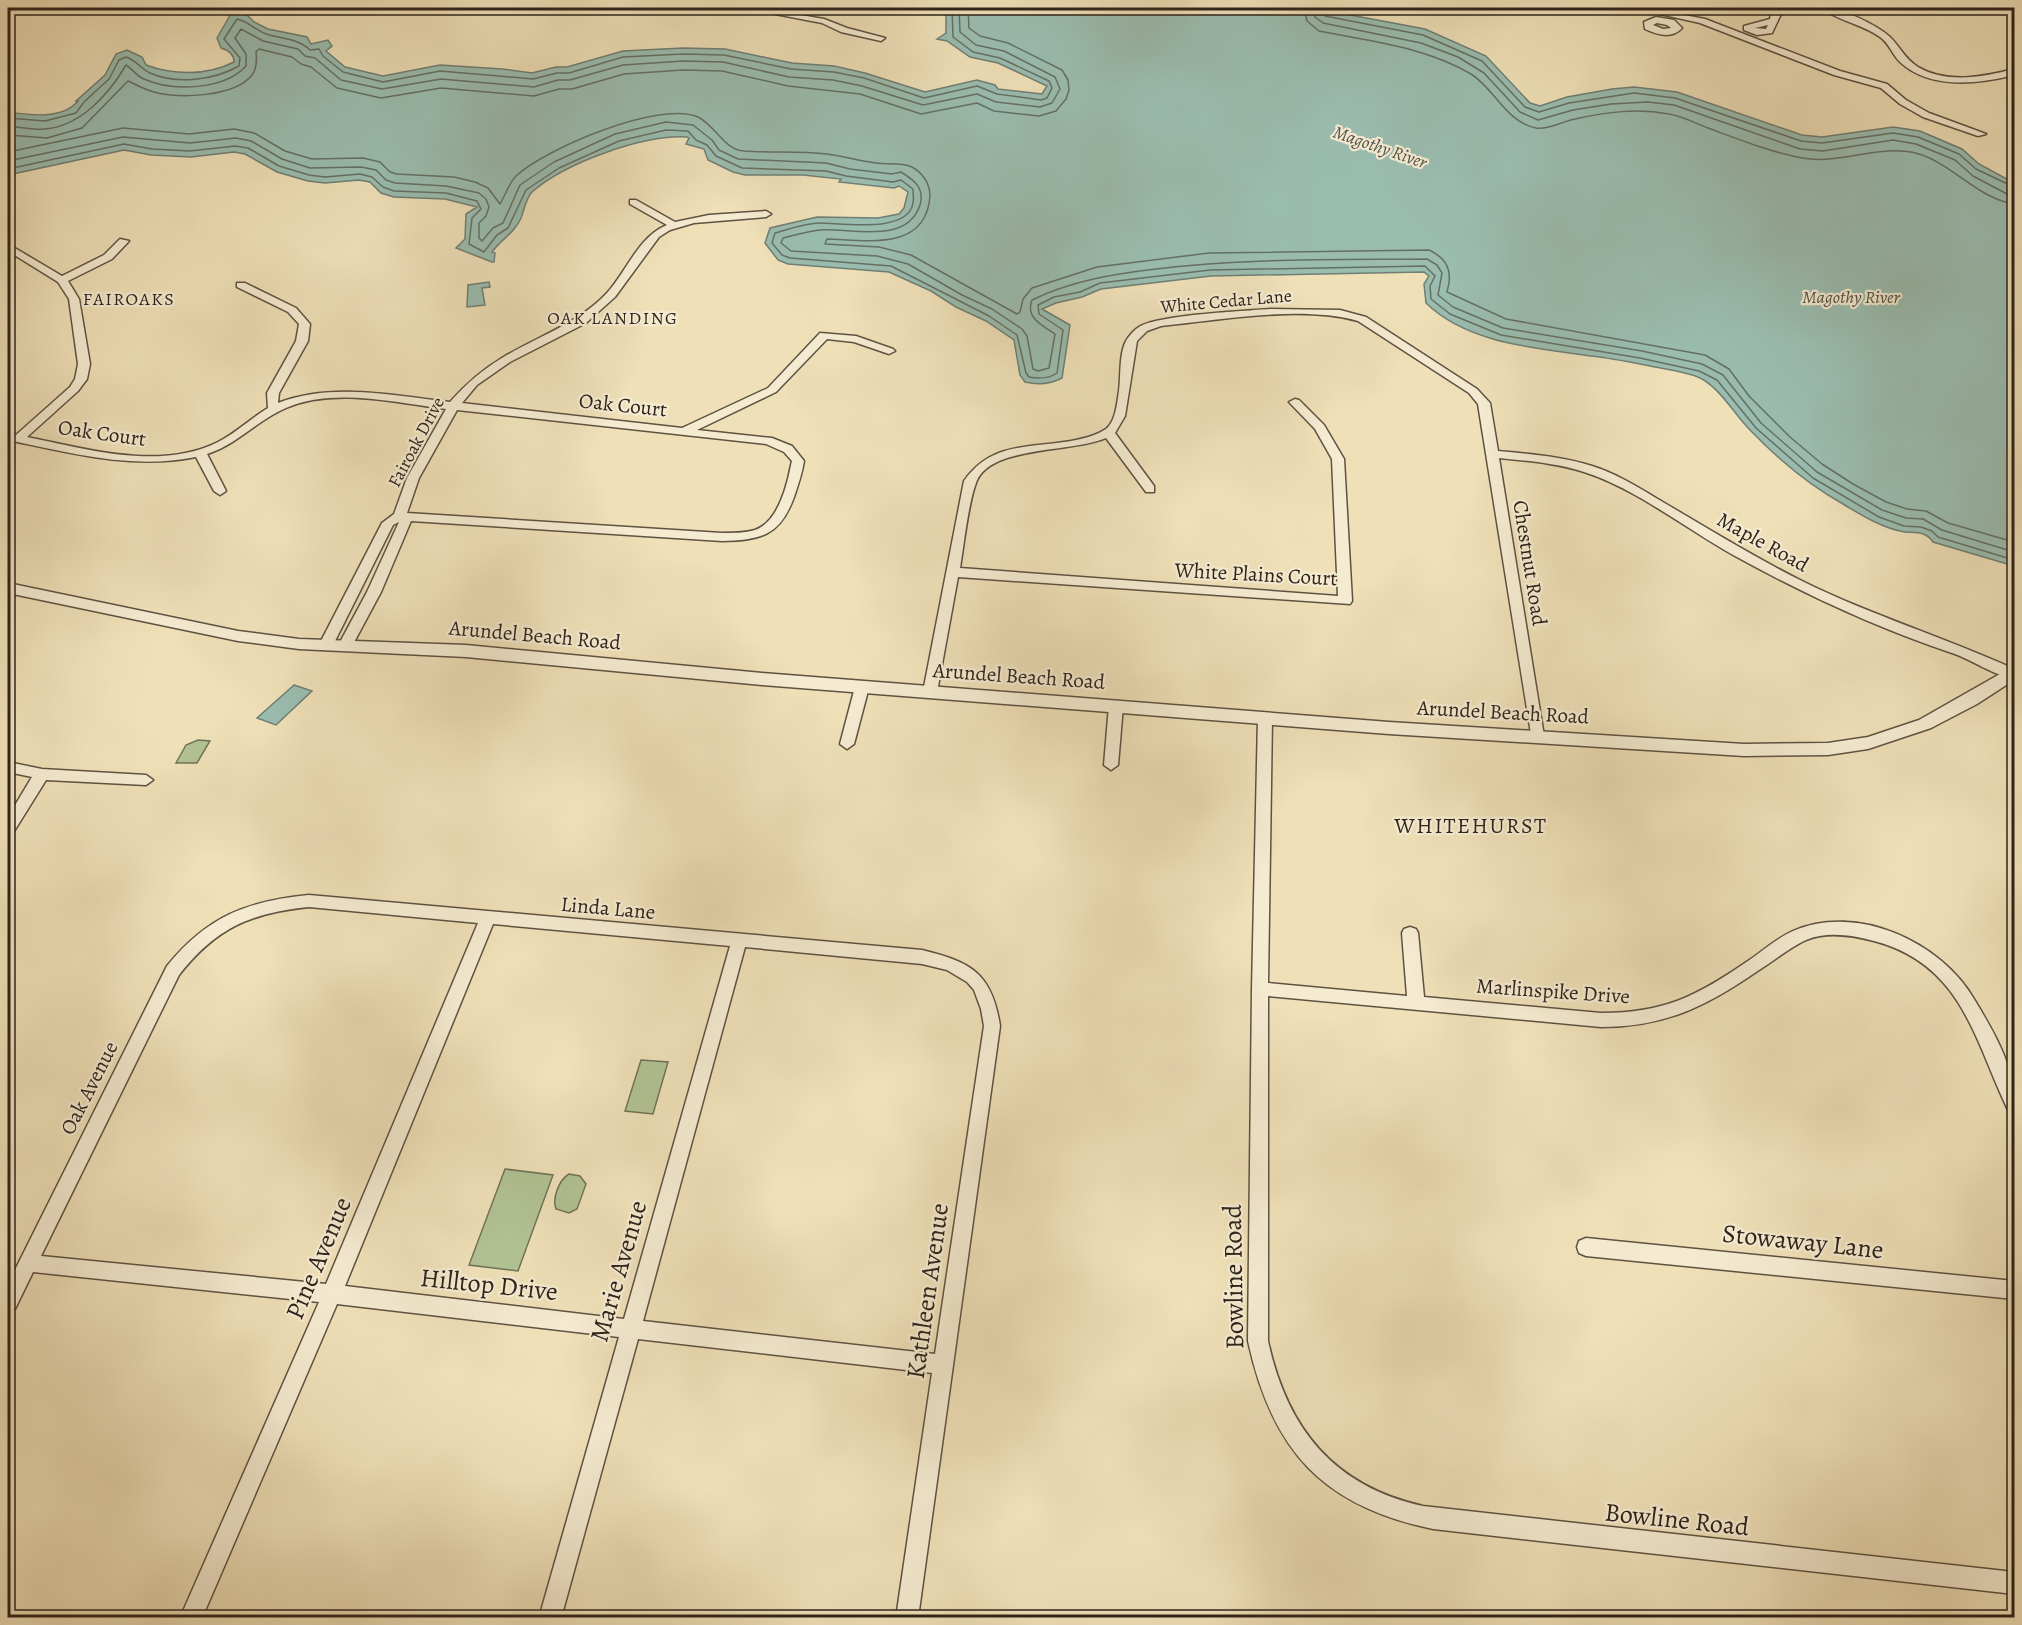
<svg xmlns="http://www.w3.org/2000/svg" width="2022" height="1625" viewBox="0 0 2022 1625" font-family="Alegreya,serif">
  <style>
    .green { fill: #b2c394; stroke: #707358; stroke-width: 1.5 }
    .water { fill: #9abdb0; stroke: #6f7f74; stroke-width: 1.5 }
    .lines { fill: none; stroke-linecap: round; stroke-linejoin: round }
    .shore { stroke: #647066; stroke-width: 1.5 }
    .minor-casing { stroke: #5e5242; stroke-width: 3 }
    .tertiary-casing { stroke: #5e5242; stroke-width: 3 }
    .minor { fill: #f5ebd1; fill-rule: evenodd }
    .tertiary { fill: #f5ebd1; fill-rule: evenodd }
    .labels { text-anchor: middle; stroke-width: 4.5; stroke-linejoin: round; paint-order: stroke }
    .far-water-label { font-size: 18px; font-style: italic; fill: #4e5148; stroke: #f5ebd1 }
    .far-neighbourhood-label { font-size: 18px; letter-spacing: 1.5px; fill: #2e231b; stroke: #f5ebd1 }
    .far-street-label { font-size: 18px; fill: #2e231b; stroke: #f5ebd1 }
    .street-label { font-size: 21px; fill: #2e231b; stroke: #f5ebd1 }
    .neighbourhood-label { font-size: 22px; letter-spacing: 1.5px; fill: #2e231b; stroke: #f5ebd1 }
    .near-street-label { font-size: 26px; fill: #2e231b; stroke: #f5ebd1 }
  </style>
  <rect width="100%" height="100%" fill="#efe0b8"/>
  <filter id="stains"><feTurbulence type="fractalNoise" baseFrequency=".00333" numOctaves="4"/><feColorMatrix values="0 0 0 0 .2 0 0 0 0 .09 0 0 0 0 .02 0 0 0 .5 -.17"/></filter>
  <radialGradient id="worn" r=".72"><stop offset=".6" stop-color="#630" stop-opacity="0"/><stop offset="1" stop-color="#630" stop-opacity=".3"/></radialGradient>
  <!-- green -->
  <path class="green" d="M 198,740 L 210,741 L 197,763 L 176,763 L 186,745 Z
    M 641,1060 L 668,1062 L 653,1114 L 625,1111 Z
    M 505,1169 L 553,1175 L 518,1271 L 469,1265 Z
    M 569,1174 L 580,1176 L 586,1184 L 577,1209 L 569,1213 L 556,1209 C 552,1198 559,1180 569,1174 Z"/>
  <!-- water -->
  <path class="water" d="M 946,8 L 1203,8 L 1203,10 L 1215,8 L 1313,8 L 1425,29 L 1486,56 L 1530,103 L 1540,106 L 1567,97 L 1612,89 L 1634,87 L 1677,92 L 1802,135 L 1822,137 L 1893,127 L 1920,131 L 1962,149 L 1979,164 L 2014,183 L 2014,566 L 1933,542 C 1926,531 1916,533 1905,532 C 1884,529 1861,515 1843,504 C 1809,485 1778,459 1751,431 C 1734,414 1719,386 1698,377 C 1683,371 1665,369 1650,366 C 1630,362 1611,358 1591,356 C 1537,348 1468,344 1426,303 L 1424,284 L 1429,276 L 1424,272 L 1211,276 L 1101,289 L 1082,297 L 1056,303 L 1042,309 L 1070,325 L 1062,378 C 1051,384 1038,385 1025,382 L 1020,375 L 1014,340 L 986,321 L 956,307 L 931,291 L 889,272 L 788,264 L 778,260 L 765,243 L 770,228 L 817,217 L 878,218 L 899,214 L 904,208 L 908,192 L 899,186 L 894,188 L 839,182 L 841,179 L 803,175 L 745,175 L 733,172 L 708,160 L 704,149 L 686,144 L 689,138 L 687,137 C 644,134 565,163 532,192 C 526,198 524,210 521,218 C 514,234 502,238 492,252 L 495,253 L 494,262 L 492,262 L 456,248 L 465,239 L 466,214 L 477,207 L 445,199 L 394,197 L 381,193 L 370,182 L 359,180 L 325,183 L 308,181 L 277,172 L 245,154 L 234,152 L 191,157 L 151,155 L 124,150 L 8,175 L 8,112 C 29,115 62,120 78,101 L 76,101 L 105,75 L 116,54 L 127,50 L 142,57 L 146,65 C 173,75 207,76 234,62 C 234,54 228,50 221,48 L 217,38 L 232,12 L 247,15 L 254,22 L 268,29 L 307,37 L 311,44 L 328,40 L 332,46 L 326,51 L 345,67 L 383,76 L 440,65 L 502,69 L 532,73 L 556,67 L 567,67 L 623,51 L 683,48 L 725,49 L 792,63 L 834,66 L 865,73 L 925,92 L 977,80 L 995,85 L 998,89 L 1042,94 L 1047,86 L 998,63 L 970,57 L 947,41 L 937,39 L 946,33 Z
    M 489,282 L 490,287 L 482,288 L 485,305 L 467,307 L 468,285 Z
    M 294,685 L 312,691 L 276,725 L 257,718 Z"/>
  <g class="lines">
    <!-- shore -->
    <path class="shore" d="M 1304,8 L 1307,21 L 1319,31 C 1370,41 1425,47 1471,74 C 1495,89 1506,122 1536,128 C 1549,130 1563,121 1575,119 C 1607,112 1637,108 1669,114 C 1682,116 1695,123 1708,128 C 1738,139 1770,152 1802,158 C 1842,165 1880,143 1919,154 C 1954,165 1977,198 2014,204
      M 1313,8 L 1315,17 L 1323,23 L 1421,43 L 1458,57 L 1484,73 L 1520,112 L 1538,120 L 1573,110 L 1611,104 L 1648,102 L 1674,105 L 1800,149 L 1823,151 L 1893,140 L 1916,144 L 1955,160 L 1973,176 L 2007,194 L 2014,195
      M 1321,8 L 1325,16 L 1423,35 L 1482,61 L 1525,107 L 1539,112 L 1569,103 L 1634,93 L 1675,98 L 1801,141 L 1822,143 L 1893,133 L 1918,137 L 1959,154 L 1976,169 L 2014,187
      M 8,118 L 45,121 L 76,113 L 84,102 L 109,79 L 119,60 L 126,57 C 136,60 141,69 150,73 C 177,85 214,80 239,66 L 240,58 L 224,39 L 237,19 C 248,21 255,30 266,34 C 281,39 298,38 310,50 L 319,49 L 323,56 L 343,72 L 383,82 L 440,71 L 533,79 L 557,73 L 569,73 L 623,57 L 683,54 L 724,55 L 791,69 L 834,72 L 864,78 L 924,98 L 977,86 L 997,94 L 1041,100 L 1047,98 L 1052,88 L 1049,81 L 1000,58 L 973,52 L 953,37 L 952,8
      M 8,126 C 20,127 33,130 45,129 C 81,126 109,94 126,65 C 133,69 136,76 144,79 C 173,92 224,90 246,66 L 246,54 L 235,38 L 241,29 L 263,41 L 298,49 L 305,56 L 315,58 L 341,80 L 382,89 L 441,79 L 534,87 L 558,80 L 570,80 L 623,65 L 683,61 L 723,62 L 789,77 L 833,80 L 862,86 L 923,105 L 977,94 L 996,102 L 1040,107 L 1052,103 L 1060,89 L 1055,77 L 1004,51 L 976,45 L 960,32 L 959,8
      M 8,135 L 47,138 L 82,128 L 128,81 C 137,85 145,90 154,92 C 179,99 235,97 252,75 C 257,68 257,60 256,52 L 259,49 L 292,57 L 301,64 L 311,67 L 337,88 L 381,98 L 441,88 L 534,96 L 559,89 L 572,89 L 624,74 L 683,70 L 722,71 L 788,86 L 860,94 L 921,114 L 977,103 L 994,111 L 1039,116 L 1056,111 L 1066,99 L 1069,90 L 1068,80 L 1062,70 L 1008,43 L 980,36 L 969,28 L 968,8
      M 8,152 L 123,128 L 189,134 L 234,129 L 254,133 L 285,151 L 312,159 L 363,158 L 380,162 L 390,172 L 397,174 L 454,177 L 475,182 L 488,188 L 500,204 C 505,196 509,183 516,176 C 545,149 659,100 698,117 C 716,126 723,149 744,151 C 772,153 799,151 827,154 C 843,156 859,161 876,163 C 887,165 901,162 912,167 C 923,173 930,184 930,196 C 926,252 866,240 827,239 L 825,244 L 879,247 L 911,255 L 1017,314 L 1020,312 L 1023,299 L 1032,288 L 1097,267 L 1209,253 L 1429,250 C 1448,259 1453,272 1447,292 L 1506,319 L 1705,355 L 1729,369 L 1749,396 L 1790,437 L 1822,464 L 1853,484 L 1886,502 L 1907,509 L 1926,511 L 1948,523 L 2014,542
      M 8,161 L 123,137 L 190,143 L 236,138 L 251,141 L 282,159 L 310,168 L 361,167 L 376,170 L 386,180 L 395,183 L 446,186 L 479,193 L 486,199 L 489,207 L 486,216 L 479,223 L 479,238 L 482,241 L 493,228 L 503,223 L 520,185 L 554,162 L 615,134 L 666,122 L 693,125 L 712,140 L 719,150 L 738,159 L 826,163 L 850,169 L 892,174 L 901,172 C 914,180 925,188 920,205 C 907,245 852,228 820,230 C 808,231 795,235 783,238 L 781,243 L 791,251 L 877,256 L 908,264 L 962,295 L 992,309 L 1022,329 L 1027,336 L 1033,369 L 1038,371 L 1049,368 L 1055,334 C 1042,325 1025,318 1032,300 C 1071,281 1113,274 1156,269 C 1246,258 1337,260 1427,259 L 1437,265 L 1442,273 L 1438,295 L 1453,307 L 1503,328 L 1642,351 L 1702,364 L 1723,375 L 1761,423 L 1817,472 L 1882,510 L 1906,518 L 1923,519 L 1942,530 L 2014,552
      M 8,169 L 124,144 L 152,149 L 190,151 L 235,146 L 248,148 L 279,166 L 309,175 L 325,177 L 360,174 L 372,177 L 383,187 L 394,191 L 446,193 L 477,201 L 481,209 L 472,218 L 469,244 L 484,252 L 497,235 L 508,228 L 526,190 L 559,168 L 619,141 L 666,130 L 688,131 L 696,140 L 707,145 L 716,156 L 742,168 L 826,171 L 846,176 L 893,182 L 901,180 L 913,189 C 913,193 914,199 913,203 C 908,234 842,223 820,223 C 805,223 790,229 775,233 L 772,243 L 782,255 L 790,258 L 891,266 L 989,316 L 1017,335 L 1026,373 L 1029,377 C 1039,379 1048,379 1057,373 L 1063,330 L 1039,314 L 1038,305 L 1054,297 L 1080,292 L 1100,283 L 1210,270 L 1425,266 L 1435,276 L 1430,286 L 1431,299 L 1450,314 L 1501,335 L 1640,358 L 1699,371 L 1717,380 L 1756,428 L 1813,478 L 1879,517 L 1904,526 L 1921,527 L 1932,531 L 1938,537 L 2014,560"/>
    <defs>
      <path id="minor" d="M 640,8 L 687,8 L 683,10 L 644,10 Z
        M 744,8 L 759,8 L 824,19 L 847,28 L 885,38 L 881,41 L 841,32 L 822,23 Z
        M 1633,8 L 1647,8 L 1705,19 L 1840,71 L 1887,84 L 1906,100 L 1929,113 L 1986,134 L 1978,136 L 1923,117 L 1900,104 L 1881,88 L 1834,75 L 1700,23 Z
        M 1772,8 L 1780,8 L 1781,14 L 1772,33 L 1757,35 L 1744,30 L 1744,26 L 1770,19 ZM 1768,25 L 1766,29 L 1755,28 Z
        M 1822,8 C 1838,6 1877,25 1890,37 C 1900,47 1905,59 1918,67 C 1947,84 1983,77 2014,69 L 2014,75 C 1978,84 1930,90 1900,62 C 1892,54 1889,43 1880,37 C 1862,24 1838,21 1822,8 Z
        M 630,200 L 636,200 L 675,222 L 709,215 L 766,211 L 771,214 L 766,217 L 694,223 L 670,230 L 659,237 L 615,297 L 586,323 L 510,362 L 477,385 L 462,403 L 682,428 L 768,388 L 820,333 L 856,336 L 893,349 L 895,351 L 889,354 L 854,342 L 827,339 L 776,392 L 697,430 L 772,438 L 792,446 L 804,461 C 802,474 798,485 794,497 C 780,536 761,540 722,541 L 411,521 L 381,592 L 352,646 L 350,649 L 340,649 L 338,646 L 367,592 L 399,522 L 393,525 L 333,645 L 326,650 L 319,645 L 382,523 L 394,514 L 407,478 L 446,409 C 396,403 334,387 286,408 C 257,420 237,445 207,454 L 226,491 L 220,495 L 214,491 L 196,457 C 132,470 70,453 8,440 L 8,434 L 16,435 L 70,387 L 75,379 L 78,364 L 69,299 L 58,282 L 8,251 L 8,244 L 62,276 L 104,255 L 120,239 L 129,241 L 112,259 L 68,281 L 79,299 L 90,364 L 87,379 L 78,391 L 27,437 C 87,449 160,471 218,442 C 236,433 251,418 268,408 L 267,393 L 296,341 L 299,324 L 288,312 L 237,287 L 237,283 L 245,283 L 296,308 L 310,324 L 308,341 L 279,393 L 278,403 C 333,382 394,396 450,402 C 466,384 482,370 502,358 C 538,336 578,324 607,293 C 627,271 638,237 667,225 L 630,204 ZM 457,410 L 766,444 L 784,452 L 792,461 L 791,465 C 787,486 778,522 755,530 C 745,533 733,533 722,533 L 407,513 L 419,478 Z
        M 1270,309 L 1340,310 L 1366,317 L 1477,389 L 1490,403 L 1498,451 C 1529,454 1561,456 1592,466 C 1621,475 1647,493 1673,508 C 1715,533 1756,558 1800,580 C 1870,615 1944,637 2014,669 L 2014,678 C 1996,677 1971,659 1952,653 C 1877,628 1804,594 1735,556 C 1688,530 1635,488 1584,472 C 1557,463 1527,461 1499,458 L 1544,736 L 1542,740 L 1532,740 L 1478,404 L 1469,393 L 1358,321 C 1300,305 1221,320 1161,326 L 1147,331 L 1137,341 L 1125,416 L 1115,433 L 1154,486 L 1154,492 L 1146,492 L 1106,438 C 1073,453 989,445 976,483 C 968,504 964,544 960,568 L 1338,596 L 1332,459 L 1315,429 L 1289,402 L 1295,399 L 1299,400 L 1324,425 L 1344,459 L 1352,601 L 1350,604 L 958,577 L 937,692 L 930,697 L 925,695 L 923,692 L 964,481 C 993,440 1032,449 1076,440 C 1086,438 1097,435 1106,429 C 1116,421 1117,403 1119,391 C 1121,376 1119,354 1126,341 C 1129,336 1134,330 1139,327 C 1157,315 1244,311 1270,309 Z
        M 862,682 L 869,687 L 854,744 L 847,749 L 840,744 L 855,687 Z
        M 1116,701 L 1123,706 L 1118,765 L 1111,770 L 1104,765 L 1109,706 Z
        M 1265,713 L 1272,718 L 1268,983 L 1407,996 L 1402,933 L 1404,929 L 1410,927 L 1416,929 L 1418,933 L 1424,997 L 1601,1013 C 1664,1013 1697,996 1748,961 C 1763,951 1777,938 1793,931 C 1857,903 1941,942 1974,999 C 1994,1032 2019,1074 2014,1113 L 2008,1110 C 1974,1039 1962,964 1874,941 C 1852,935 1827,931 1806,940 C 1789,948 1775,960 1759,970 C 1707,1006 1665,1027 1601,1027 L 1268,996 L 1268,1341 C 1287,1428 1333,1486 1423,1506 L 2014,1572 L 2014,1594 L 1433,1529 C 1323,1506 1272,1451 1248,1341 L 1252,989 L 1258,718 Z
        M 8,762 L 42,769 L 146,775 L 153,780 L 146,785 L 46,780 L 13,833 L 8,835 L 8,817 L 32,777 L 8,772 Z
        M 309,895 L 922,950 C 971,962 992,973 1000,1026 L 918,1618 L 896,1618 L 932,1373 L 638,1339 L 561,1618 L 539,1618 L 619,1337 L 337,1304 L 202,1618 L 180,1618 L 319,1302 L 33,1272 L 15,1309 L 8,1312 L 8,1284 L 167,966 C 207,917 246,901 309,895 ZM 309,907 L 478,923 L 326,1284 L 41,1256 L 179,975 C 216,928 250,913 309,907 ZM 493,924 L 730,946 L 624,1319 L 345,1286 ZM 745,947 L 922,964 L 947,970 L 967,982 L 974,990 L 981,1009 L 984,1026 L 935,1354 L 643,1321 Z
        M 1586,1238 L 2014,1281 L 2014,1299 L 1586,1256 L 1579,1253 L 1577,1247 L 1579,1241 Z"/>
      <path id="tertiary" d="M 1656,17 L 1674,20 L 1682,28 C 1672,39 1658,35 1645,29 L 1644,22 ZM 1657,23 L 1667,25 L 1671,28 L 1663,29 L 1653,25 Z
        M 8,583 L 238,631 L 299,639 L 466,645 L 762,673 L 1389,722 L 1744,744 L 1828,743 L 1868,737 L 1919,720 L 2014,666 L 2014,680 L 1977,704 L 1931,728 L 1868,749 L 1828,755 L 1744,756 L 1389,734 L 762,685 L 466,657 L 299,649 L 238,641 L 8,593 Z"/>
    </defs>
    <!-- minor casing -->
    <use href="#minor" class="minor-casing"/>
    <!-- tertiary casing -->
    <use href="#tertiary" class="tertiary-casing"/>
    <!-- minor -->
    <use href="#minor" class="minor"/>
    <!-- tertiary -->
    <use href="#tertiary" class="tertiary"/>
  </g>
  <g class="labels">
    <!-- far-water labels -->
    <g class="far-water-label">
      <text transform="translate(1380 147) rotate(19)" y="6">Magothy River</text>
      <text x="1851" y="303">Magothy River</text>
    </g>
    <!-- far-neighbourhood labels -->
    <g class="far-neighbourhood-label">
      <text x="129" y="305">FAIROAKS</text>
      <text x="613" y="324">OAK LANDING</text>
    </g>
    <!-- far-street labels -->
    <g class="far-street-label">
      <text transform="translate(1226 301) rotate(-5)" y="6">White Cedar Lane</text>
      <text transform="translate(416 442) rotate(-62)" y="6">Fairoak Drive</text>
    </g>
    <!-- street labels -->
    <g class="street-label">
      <text transform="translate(623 405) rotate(6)" y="7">Oak Court</text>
      <text transform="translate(102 433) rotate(8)" y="7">Oak Court</text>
      <text transform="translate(1763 542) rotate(29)" y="7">Maple Road</text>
      <text transform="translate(1530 563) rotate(81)" y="7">Chestnut Road</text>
      <text transform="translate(1256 574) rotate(3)" y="7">White Plains Court</text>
      <text transform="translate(535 635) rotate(5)" y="7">Arundel Beach Road</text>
      <text transform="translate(1019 676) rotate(4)" y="7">Arundel Beach Road</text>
      <text transform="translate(1503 712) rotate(3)" y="7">Arundel Beach Road</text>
      <text transform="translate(608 908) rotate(5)" y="7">Linda Lane</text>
      <text transform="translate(1553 991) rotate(4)" y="7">Marlinspike Drive</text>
      <text transform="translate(89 1088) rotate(-63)" y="7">Oak Avenue</text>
    </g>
    <!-- neighbourhood labels -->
    <g class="neighbourhood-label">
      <text x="1471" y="833">WHITEHURST</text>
    </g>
    <!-- near-street labels -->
    <g class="near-street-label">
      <text transform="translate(1803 1241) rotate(6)" y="9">Stowaway Lane</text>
      <text transform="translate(318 1258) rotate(-67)" y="9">Pine Avenue</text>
      <text transform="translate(618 1271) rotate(-74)" y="9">Marie Avenue</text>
      <text transform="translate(1233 1277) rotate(-91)" y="9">Bowline Road</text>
      <text transform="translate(489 1284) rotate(6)" y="9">Hilltop Drive</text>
      <text transform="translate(927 1291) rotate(-82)" y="9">Kathleen Avenue</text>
      <text transform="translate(1677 1519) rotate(6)" y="9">Bowline Road</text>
    </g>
  </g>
  <!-- margin -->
  <rect width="2022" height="1625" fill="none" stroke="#efe0b8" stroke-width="30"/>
  <rect x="9" y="9" width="2004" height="1607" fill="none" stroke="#2e231b" stroke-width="3"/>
  <rect x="15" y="15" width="1992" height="1595" fill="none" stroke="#2e231b" stroke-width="1.5"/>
  <rect width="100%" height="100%" filter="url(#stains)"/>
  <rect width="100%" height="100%" fill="url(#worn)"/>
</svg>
